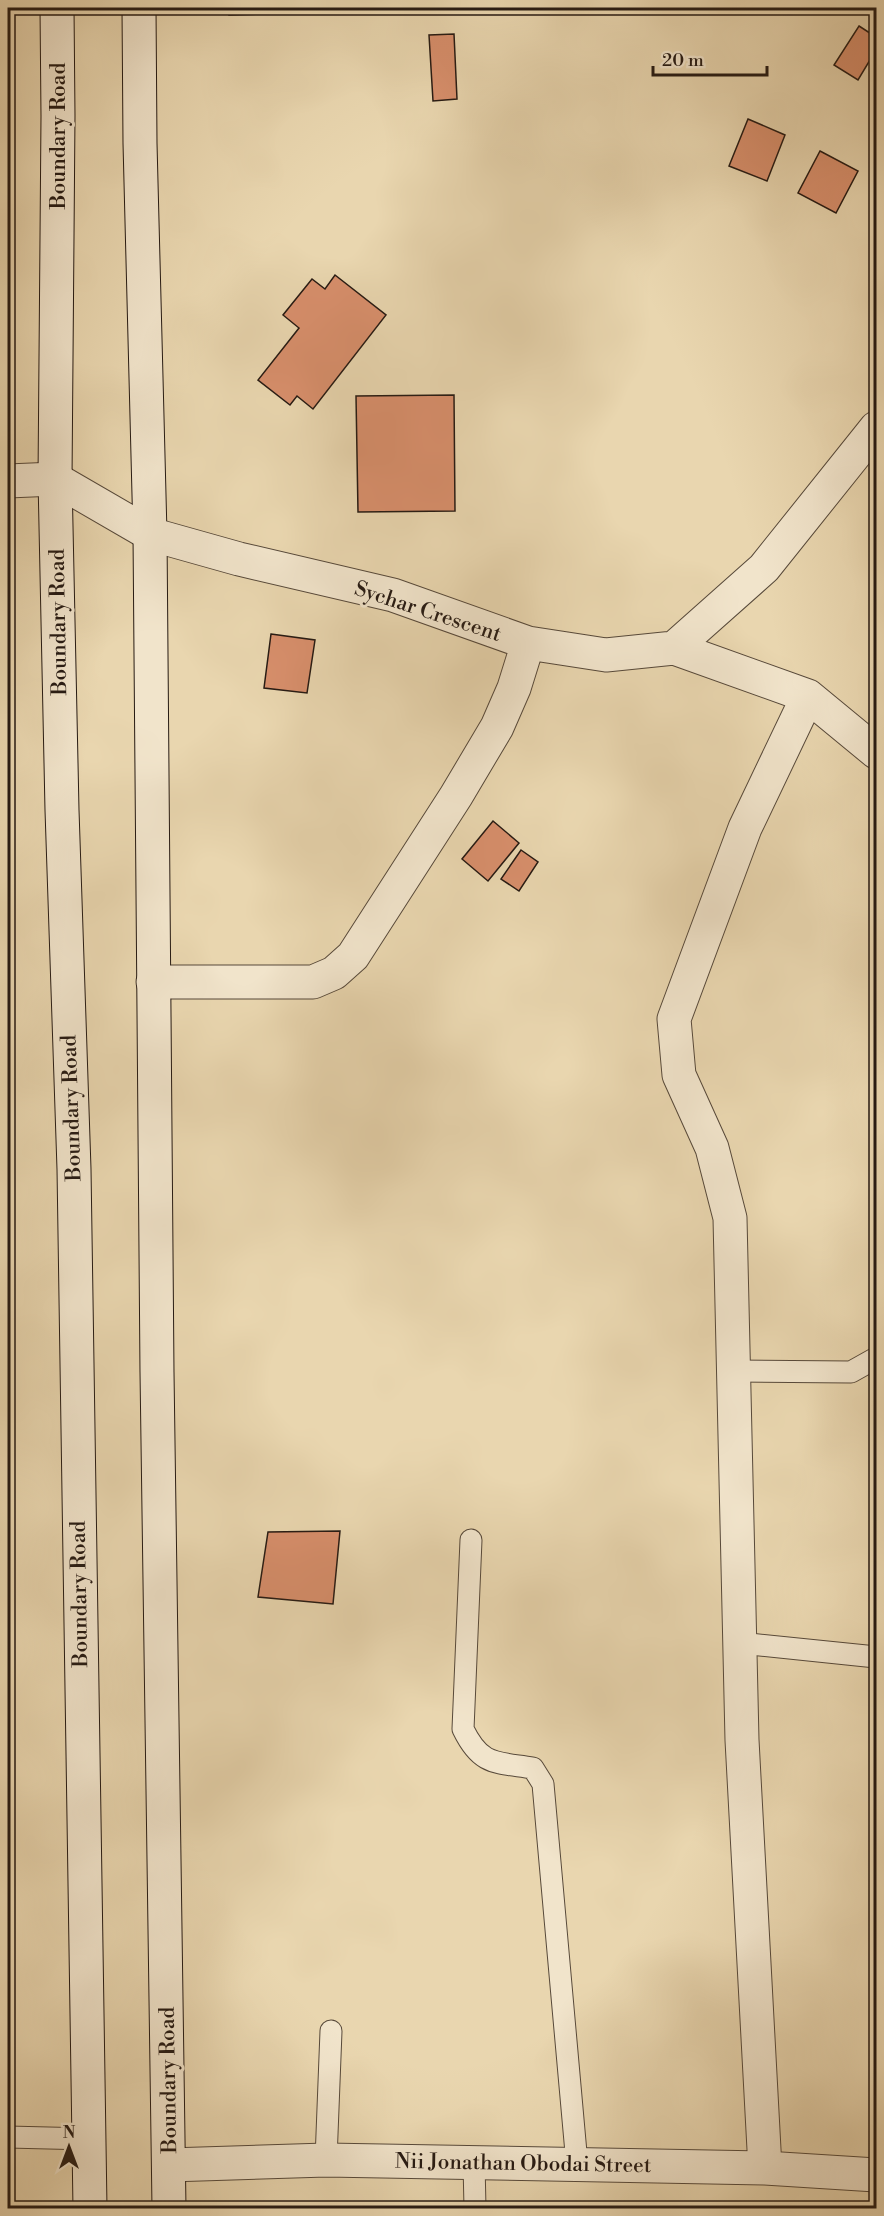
<svg xmlns="http://www.w3.org/2000/svg" width="884" height="2216" viewBox="0 0 884 2216" font-family="'Libre Bodoni',serif">
  <style>
    .building { fill: #d88f6c; stroke: #261a13; stroke-width: 1.5 }
    .lines { fill: none; stroke-linecap: round; stroke-linejoin: round }
    .service-casing { stroke: #57493a; stroke-width: 23 }
    .minor-casing { stroke: #57493a; stroke-width: 35 }
    .tertiary-casing { stroke: #57493a; stroke-width: 35 }
    .secondary-casing { stroke: #261a13; stroke-width: 35 }
    .service { stroke: #f1e4cb; stroke-width: 21 }
    .minor { stroke: #f1e4cb; stroke-width: 33 }
    .tertiary { stroke: #f1e4cb; stroke-width: 33 }
    .secondary { stroke: #f1e4cb; stroke-width: 33 }
    .labels { text-anchor: middle; stroke-width: 6; stroke-linejoin: round; paint-order: stroke }
    .street-label { font-size: 21px; fill: #261a13; stroke: #f1e4cb }
  </style>
  <rect width="100%" height="100%" fill="#e9d6af"/>
  <filter id="stains"><feTurbulence type="fractalNoise" baseFrequency=".00333" numOctaves="4"/><feColorMatrix values="0 0 0 0 .2 0 0 0 0 .09 0 0 0 0 .02 0 0 0 .5 -.17"/></filter>
  <radialGradient id="worn" r=".72"><stop offset=".6" stop-color="#630" stop-opacity="0"/><stop offset="1" stop-color="#630" stop-opacity=".3"/></radialGradient>
  <!-- building -->
  <path class="building" d="M 229,8 L 262,8 L 262,14 L 229,15 Z
    M 859,26 L 876,37 L 876,50 L 858,80 L 834,65 Z
    M 454,34 L 457,99 L 433,101 L 429,35 Z
    M 748,119 L 785,135 L 767,181 L 729,166 Z
    M 820,151 L 858,171 L 836,213 L 798,193 Z
    M 335,275 L 386,315 L 313,409 L 297,396 L 290,405 L 258,380 L 299,328 L 283,315 L 312,279 L 325,289 Z
    M 454,395 L 455,511 L 358,512 L 356,396 Z
    M 271,634 L 315,640 L 307,693 L 264,688 Z
    M 493,821 L 519,843 L 488,881 L 462,859 Z
    M 521,850 L 538,862 L 519,891 L 501,879 Z
    M 340,1531 L 333,1604 L 258,1597 L 268,1532 Z
    M 8,1600 L 9,1600 L 10,1691 L 8,1691 Z"/>
  <g class="lines">
    <defs>
      <path id="service" d="M 734,1371 L 851,1372 L 876,1358
        M 471,1540 L 463,1729 C 481,1766 495,1762 533,1768 L 543,1784 L 577,2164
        M 740,1643 L 876,1657
        M 8,2137 L 89,2139
        M 326,2160 L 331,2031
        M 474,2163 L 475,2208"/>
      <path id="minor" d="M 150,534 L 239,559 L 393,595 L 528,643 L 606,655 L 674,648 L 808,696 L 876,752
        M 674,648 L 764,568 L 876,428
        M 153,982 L 313,982 L 334,973 L 353,956 L 456,796 L 497,727 L 514,688 L 528,643
        M 169,2165 L 326,2160 L 765,2168 L 876,2175
        M 765,2168 L 742,1740 L 730,1218 L 712,1148 L 679,1075 L 674,1019 L 745,828 L 808,696"/>
      <path id="tertiary" d="M 8,481 L 55,479 L 150,534"/>
      <path id="secondary" d="M 57,8 L 58,116 L 55,479 L 62,810 L 74,1169 L 90,2208
        M 139,8 L 140,143 L 150,534 L 157,1372 L 169,2208"/>
    </defs>
    <!-- service casing -->
    <use href="#service" class="service-casing"/>
    <!-- minor casing -->
    <use href="#minor" class="minor-casing"/>
    <!-- tertiary casing -->
    <use href="#tertiary" class="tertiary-casing"/>
    <!-- secondary casing -->
    <use href="#secondary" class="secondary-casing"/>
    <!-- service -->
    <use href="#service" class="service"/>
    <!-- minor -->
    <use href="#minor" class="minor"/>
    <!-- tertiary -->
    <use href="#tertiary" class="tertiary"/>
    <!-- secondary -->
    <use href="#secondary" class="secondary"/>
  </g>
  <g class="labels">
    <!-- street labels -->
    <g class="street-label">
      <text transform="translate(58 136) rotate(-90)" y="7">Boundary Road</text>
      <text transform="translate(428 611) rotate(18)" y="7">Sychar Crescent</text>
      <text transform="translate(58 622) rotate(-91)" y="7">Boundary Road</text>
      <text transform="translate(71 1108) rotate(-92)" y="7">Boundary Road</text>
      <text transform="translate(79 1594) rotate(-91)" y="7">Boundary Road</text>
      <text transform="translate(168 2080) rotate(-91)" y="7">Boundary Road</text>
      <text transform="translate(523 2163) rotate(1)" y="7">Nii Jonathan Obodai Street</text>
    </g>
  </g>
  <!-- margin -->
  <rect width="884" height="2216" fill="none" stroke="#e9d6af" stroke-width="30"/>
  <rect x="9" y="9" width="866" height="2198" fill="none" stroke="#261a13" stroke-width="3"/>
  <rect x="15" y="15" width="854" height="2186" fill="none" stroke="#261a13" stroke-width="1.5"/>
  <!-- north arrow -->
  <g transform="translate(69 2147)" stroke="#f1e4cb" stroke-width="4.5" paint-order="stroke">
  <path d="M0-4.5L10 22L0 15L-10 22Z" fill="#261a13"/>
  <text y="-9" font-size="16" font-weight="bold" text-anchor="middle" fill="#261a13">N</text>
  </g>
  <!-- scale -->
  <path d="M653 66v9h114v-9" fill="none" stroke="#261a13" stroke-width="3"/>
  <text x="662" y="66" font-size="18" fill="#261a13" stroke="#f1e4cb" stroke-width="4.5" paint-order="stroke">20 m</text>
  <rect width="100%" height="100%" filter="url(#stains)"/>
  <rect width="100%" height="100%" fill="url(#worn)"/>
</svg>
